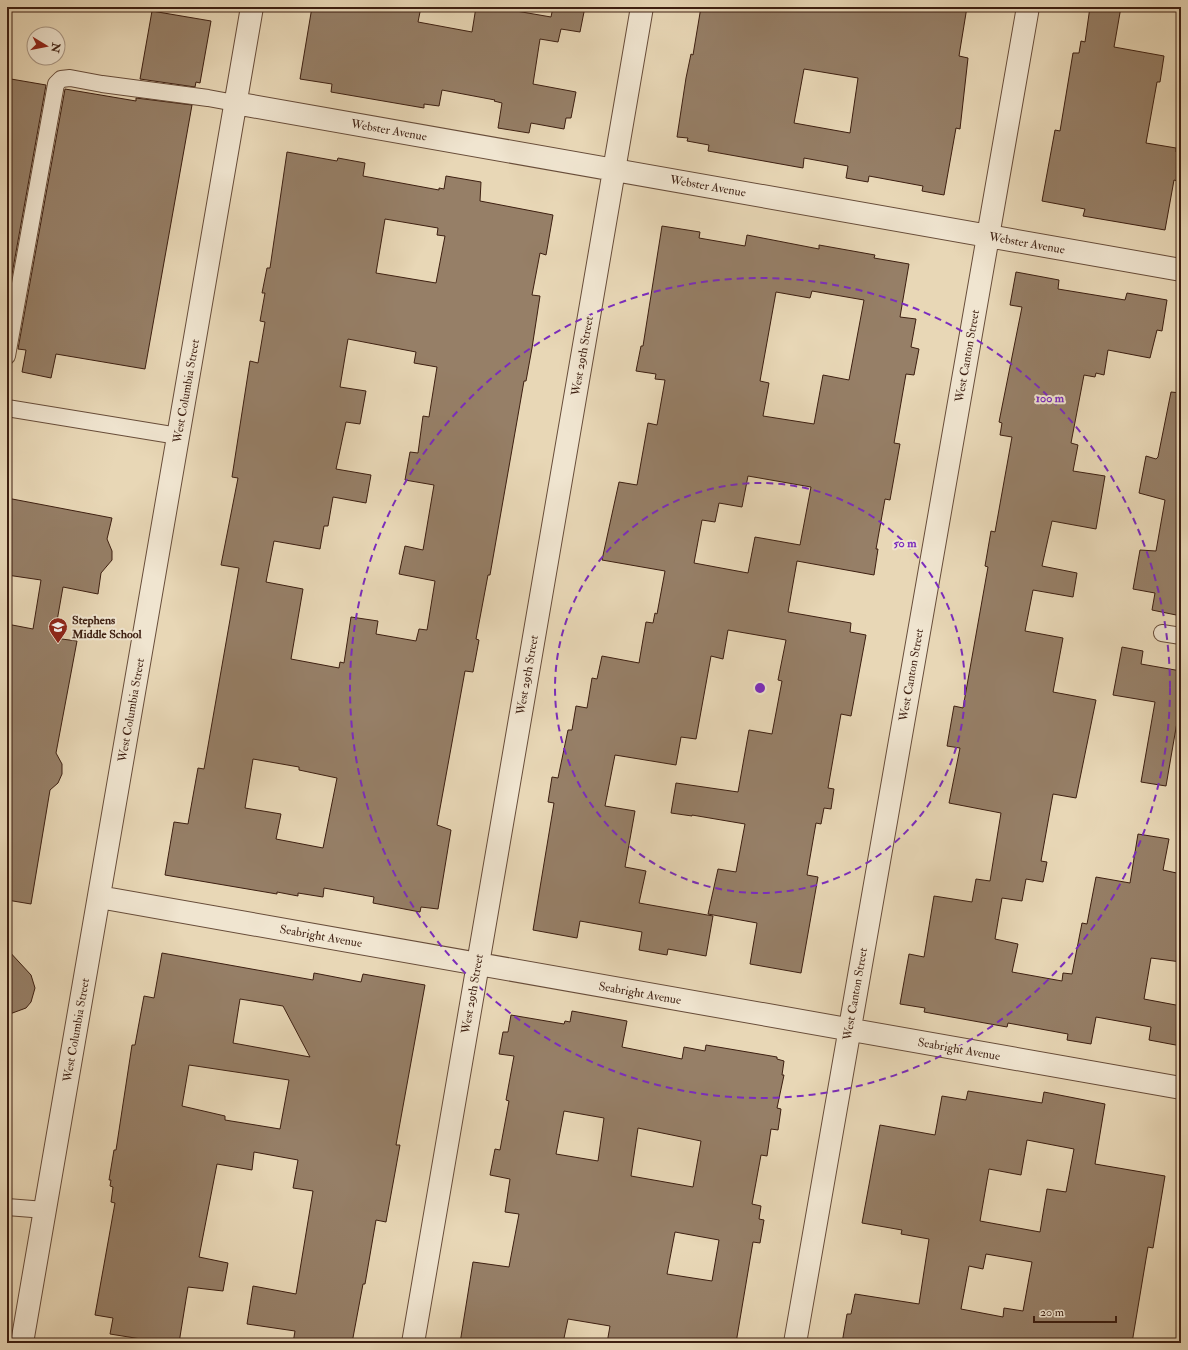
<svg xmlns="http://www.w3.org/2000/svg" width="1188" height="1350" viewBox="0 0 1188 1350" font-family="'IM FELL Double Pica',serif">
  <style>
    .building { fill: #967f67; stroke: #3d1f11; fill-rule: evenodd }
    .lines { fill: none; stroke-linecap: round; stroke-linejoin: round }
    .lane-casing { stroke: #684d3a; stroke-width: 18 }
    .street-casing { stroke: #684d3a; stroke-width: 24 }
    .lane { stroke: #f0e5d0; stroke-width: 16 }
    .street { stroke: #f0e5d0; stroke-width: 22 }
    .ring { fill: none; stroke: #7b2cbf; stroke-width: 2; stroke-dasharray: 7 5 }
    .labels { text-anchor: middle; stroke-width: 4; stroke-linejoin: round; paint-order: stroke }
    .street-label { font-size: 12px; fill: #3d1f11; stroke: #f0e5d0 }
    .poi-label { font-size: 12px; font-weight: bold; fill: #3d1f11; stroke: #f0e5d0; text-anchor: start }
    .centre { fill: #7b2cbf; stroke: #f0e5d0; stroke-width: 2 }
    .ring-label { font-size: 12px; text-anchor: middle; font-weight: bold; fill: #7b2cbf; stroke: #f0e5d0; stroke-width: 4; stroke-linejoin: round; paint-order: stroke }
  </style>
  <rect width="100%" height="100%" fill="#e8d7b6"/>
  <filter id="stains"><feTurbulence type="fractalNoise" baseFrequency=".005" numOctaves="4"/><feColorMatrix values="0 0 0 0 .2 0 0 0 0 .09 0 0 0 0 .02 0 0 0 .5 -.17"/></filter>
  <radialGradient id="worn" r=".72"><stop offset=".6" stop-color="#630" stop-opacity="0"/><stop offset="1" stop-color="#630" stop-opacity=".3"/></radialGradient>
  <!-- building -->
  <path class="building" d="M 312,7 L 421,7 L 418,22 L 472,32 L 476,7 L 493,7 L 551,17 L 553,7 L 585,7 L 580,32 L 561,29 L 558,42 L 540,39 L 533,84 L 576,92 L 571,118 L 566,118 L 564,129 L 531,123 L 529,133 L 498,128 L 502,103 L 494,101 L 495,100 L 442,90 L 439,106 L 424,104 L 424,108 L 331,92 L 332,84 L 300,79 Z
    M 701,7 L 967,7 L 959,56 L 968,58 L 960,129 L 956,128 L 944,195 L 922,191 L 923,186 L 869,176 L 868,182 L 846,178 L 848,166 L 804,158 L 803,168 L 708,151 L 709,145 L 687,141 L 688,138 L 677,137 L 686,78 L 691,54 L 693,55 ZM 804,69 L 858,78 L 850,133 L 794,123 Z
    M 1090,7 L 1121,7 L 1114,47 L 1164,56 L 1160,82 L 1157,82 L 1146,143 L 1176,148 L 1176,152 L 1181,153 L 1181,182 L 1174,180 L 1165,230 L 1083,216 L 1085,209 L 1042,201 L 1055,130 L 1060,131 L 1073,53 L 1079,53 L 1081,41 L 1085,42 Z
    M 152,11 L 211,21 L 200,83 L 196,82 L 195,87 L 140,79 Z
    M 11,79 L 46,85 L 7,302 L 7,99 Z
    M 65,89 L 136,101 L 136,98 L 192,105 L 145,369 L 56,354 L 51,378 L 22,372 L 26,350 L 18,349 Z
    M 287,152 L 337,161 L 338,158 L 365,163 L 363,176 L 439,190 L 439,188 L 444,189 L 446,176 L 481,182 L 480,201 L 553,215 L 546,255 L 540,253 L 532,295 L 540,296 L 532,348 L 526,381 L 524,381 L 490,575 L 488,575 L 476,639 L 479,640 L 473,672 L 465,671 L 437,825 L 451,830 L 438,909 L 421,907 L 420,912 L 373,903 L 374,897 L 324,888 L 323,897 L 298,893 L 298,896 L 277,892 L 277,894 L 165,875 L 174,822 L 188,824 L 198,768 L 204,769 L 239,568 L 221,565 L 238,478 L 232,477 L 250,361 L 258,363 L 265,322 L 260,321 L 265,293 L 262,293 L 267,268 L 270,268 ZM 385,219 L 438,228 L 437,235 L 445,236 L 436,283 L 376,273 ZM 348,339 L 416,352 L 414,363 L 437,367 L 429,417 L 423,416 L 418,453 L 410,452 L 405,480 L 434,485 L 423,550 L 405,546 L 399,574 L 435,581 L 427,630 L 419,629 L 416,641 L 376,634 L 378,621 L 351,617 L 344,663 L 340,662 L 339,668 L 291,659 L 303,589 L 266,582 L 274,541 L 320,549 L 324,526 L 328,526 L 333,497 L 366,503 L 371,475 L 336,469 L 346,422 L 360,424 L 366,391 L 340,387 ZM 253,759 L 299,767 L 299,770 L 337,778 L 323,848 L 276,839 L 281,814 L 245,808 Z
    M 662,226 L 700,232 L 699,238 L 745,246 L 747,235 L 819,249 L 819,245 L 875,255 L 874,258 L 909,264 L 900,317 L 916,319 L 911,347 L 919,349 L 914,375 L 906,374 L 894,443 L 900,444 L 890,500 L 885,499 L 876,549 L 878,549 L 874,575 L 797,561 L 788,612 L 851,623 L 850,632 L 866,635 L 851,716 L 841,714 L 828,788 L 834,789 L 831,809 L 824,808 L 821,824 L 816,823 L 807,875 L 818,877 L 801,973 L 750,964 L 757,923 L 708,914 L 718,869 L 736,872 L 745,824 L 692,815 L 692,816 L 671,813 L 676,783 L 738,792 L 749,730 L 772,734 L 782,681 L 778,680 L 786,640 L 728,630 L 723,659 L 711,656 L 696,739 L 681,737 L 676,765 L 615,755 L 605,806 L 635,811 L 625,867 L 646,871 L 639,903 L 713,916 L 706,956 L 668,949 L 667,955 L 639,950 L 642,932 L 580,921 L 577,938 L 533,930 L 554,803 L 548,802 L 552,777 L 558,778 L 568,730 L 572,730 L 576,706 L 587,708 L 592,678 L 597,679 L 602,656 L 639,663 L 646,622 L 653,623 L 655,613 L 657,614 L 665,571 L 602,560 L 619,482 L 637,485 L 648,423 L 657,425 L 665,380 L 655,379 L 656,374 L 636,371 L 641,346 L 643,346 ZM 812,291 L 864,300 L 849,380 L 823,375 L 814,424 L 763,416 L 769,383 L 760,381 L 776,292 L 810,298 ZM 748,476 L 811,487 L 800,545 L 755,537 L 748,573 L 694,563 L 702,520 L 715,522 L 719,503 L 742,507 Z
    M 1016,272 L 1059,280 L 1058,289 L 1125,300 L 1127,293 L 1167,300 L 1162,331 L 1157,330 L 1150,358 L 1108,350 L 1104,375 L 1096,373 L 1095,377 L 1084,375 L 1071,443 L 1078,445 L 1073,471 L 1105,476 L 1096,529 L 1052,521 L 1042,566 L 1077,573 L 1073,597 L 1033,590 L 1025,631 L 1063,638 L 1053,692 L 1096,700 L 1076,798 L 1053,794 L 1041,861 L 1047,862 L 1043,882 L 1026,879 L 1022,901 L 1002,898 L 995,939 L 1018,944 L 1012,972 L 1062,981 L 1063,973 L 1072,974 L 1082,923 L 1087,924 L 1096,877 L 1130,883 L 1138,834 L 1169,839 L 1163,870 L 1181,874 L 1181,962 L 1151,958 L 1144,999 L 1181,1006 L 1181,1046 L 1149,1040 L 1151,1027 L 1096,1017 L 1091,1044 L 1067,1040 L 1068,1034 L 1008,1023 L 1007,1027 L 924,1012 L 925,1008 L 900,1004 L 909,954 L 924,957 L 934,896 L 972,902 L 976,879 L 990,881 L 1001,813 L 949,803 L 960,748 L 947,746 L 954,706 L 963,708 L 988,567 L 985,566 L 991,531 L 995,532 L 1012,437 L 1000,435 L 1002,423 L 999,422 L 1022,307 L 1010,305 Z
    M 1171,392 L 1181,393 L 1181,616 L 1152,610 L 1155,593 L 1133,589 L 1140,550 L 1156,551 L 1165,500 L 1139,493 L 1146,456 L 1156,459 L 1158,457 Z
    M 7,498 L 112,518 L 107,539 L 112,551 L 112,560 L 101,573 L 98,594 L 63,587 L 54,638 L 77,641 L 56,753 L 62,764 L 62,774 L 58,783 L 50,790 L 31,904 L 7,900 L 7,624 L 33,629 L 41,580 L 7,575 Z
    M 1122,647 L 1143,651 L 1141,664 L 1181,671 L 1181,699 L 1166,786 L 1141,782 L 1155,702 L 1113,695 Z
    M 7,949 L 31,975 L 35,988 L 31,1002 L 26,1008 L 7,1015 Z
    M 162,953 L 313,980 L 314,973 L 361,982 L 363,974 L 425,985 L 396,1145 L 400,1145 L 386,1222 L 376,1220 L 365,1284 L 363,1284 L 352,1343 L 293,1343 L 295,1331 L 247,1324 L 253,1286 L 296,1294 L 313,1191 L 293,1188 L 298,1160 L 254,1152 L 252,1170 L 217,1164 L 199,1257 L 228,1263 L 223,1291 L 188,1287 L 179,1343 L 166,1343 L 110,1334 L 113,1318 L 95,1315 L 115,1203 L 111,1202 L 113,1187 L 110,1186 L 111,1180 L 109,1180 L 114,1150 L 116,1150 L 132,1045 L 135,1045 L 144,996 L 154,998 ZM 240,999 L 283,1006 L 310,1057 L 233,1043 ZM 189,1065 L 289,1080 L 280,1129 L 225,1120 L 225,1116 L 182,1106 Z
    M 572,1011 L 627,1021 L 622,1047 L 682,1059 L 684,1047 L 705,1051 L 706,1045 L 777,1057 L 777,1059 L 784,1061 L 782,1075 L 784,1075 L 777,1108 L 781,1109 L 778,1130 L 771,1129 L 767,1156 L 761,1155 L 752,1204 L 761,1206 L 759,1219 L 764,1220 L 760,1243 L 753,1242 L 736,1343 L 607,1343 L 610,1326 L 568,1319 L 563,1343 L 460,1343 L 473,1262 L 509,1267 L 519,1214 L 505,1212 L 510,1179 L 490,1175 L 495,1149 L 500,1150 L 509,1101 L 506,1100 L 514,1056 L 499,1054 L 503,1032 L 508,1032 L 511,1015 L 564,1024 L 565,1021 L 570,1022 ZM 564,1111 L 604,1118 L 598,1161 L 556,1154 ZM 638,1128 L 701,1141 L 693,1187 L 631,1176 ZM 675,1232 L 719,1240 L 712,1281 L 667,1274 Z
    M 968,1091 L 1042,1103 L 1044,1092 L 1105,1104 L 1095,1164 L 1165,1176 L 1153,1248 L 1148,1247 L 1132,1343 L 842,1343 L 847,1314 L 851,1314 L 855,1294 L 919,1304 L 929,1239 L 901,1234 L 902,1230 L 862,1223 L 880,1125 L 935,1135 L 942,1096 L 966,1100 ZM 1027,1140 L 1074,1149 L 1066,1192 L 1047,1189 L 1040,1232 L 980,1221 L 989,1169 L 1021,1175 ZM 986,1254 L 1032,1262 L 1023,1311 L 1004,1308 L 1003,1317 L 961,1309 L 969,1266 L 983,1269 Z"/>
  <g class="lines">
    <defs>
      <path id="lane" d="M 7,356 L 56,84 L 61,79 L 70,78 L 102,84 L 208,98 L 235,103
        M 7,408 L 178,436
        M 1162,633 L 1181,636
        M 7,1207 L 45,1210"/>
      <path id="street" d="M 235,103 L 1181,270
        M 99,897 L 1181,1088
        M 22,1343 L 252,7
        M 413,1343 L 642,7
        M 795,1343 L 1028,7"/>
    </defs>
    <!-- lane casing -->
    <use href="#lane" class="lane-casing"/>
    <!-- street casing -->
    <use href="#street" class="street-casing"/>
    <!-- lane -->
    <use href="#lane" class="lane"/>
    <!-- street -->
    <use href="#street" class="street"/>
  </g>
  <!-- distance rings -->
  <g class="ring">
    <circle cx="760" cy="688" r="205"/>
    <circle cx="760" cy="688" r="410"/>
  </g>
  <!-- icons -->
  <defs>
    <symbol id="school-pin" viewBox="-11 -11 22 30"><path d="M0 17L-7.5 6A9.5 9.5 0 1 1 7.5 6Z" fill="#8f2418" stroke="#f0e5d0"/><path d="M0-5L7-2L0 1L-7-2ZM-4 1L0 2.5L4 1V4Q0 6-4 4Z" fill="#fff"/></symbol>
  </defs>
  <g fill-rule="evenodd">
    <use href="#school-pin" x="47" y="616" width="22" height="30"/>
  </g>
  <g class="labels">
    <!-- street labels -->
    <g class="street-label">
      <text transform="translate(389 130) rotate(10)" y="4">Webster Avenue</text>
      <text transform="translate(708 186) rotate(10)" y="4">Webster Avenue</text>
      <text transform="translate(1027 243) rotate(10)" y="4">Webster Avenue</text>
      <text transform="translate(582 356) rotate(-80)" y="4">West 29th Street</text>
      <text transform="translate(967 356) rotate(-80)" y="4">West Canton Street</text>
      <text transform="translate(186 391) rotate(-80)" y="4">West Columbia Street</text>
      <text transform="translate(527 675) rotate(-80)" y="4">West 29th Street</text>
      <text transform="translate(911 675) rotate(-80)" y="4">West Canton Street</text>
      <text transform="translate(131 710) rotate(-80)" y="4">West Columbia Street</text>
      <text transform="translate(321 936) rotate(10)" y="4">Seabright Avenue</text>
      <text transform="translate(640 993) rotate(10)" y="4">Seabright Avenue</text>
      <text transform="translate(472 994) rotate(-80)" y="4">West 29th Street</text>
      <text transform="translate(855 994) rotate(-80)" y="4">West Canton Street</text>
      <text transform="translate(76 1030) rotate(-80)" y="4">West Columbia Street</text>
      <text transform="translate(959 1049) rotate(10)" y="4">Seabright Avenue</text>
    </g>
    <!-- poi labels -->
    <g class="poi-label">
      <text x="72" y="624">Stephens<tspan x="72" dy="14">Middle School</tspan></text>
    </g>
  </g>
  <circle cx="760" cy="688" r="6" class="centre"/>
  <g class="ring-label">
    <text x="1050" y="402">100 m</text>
    <text x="905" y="547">50 m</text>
  </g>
  <!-- margin -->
  <rect width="1188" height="1350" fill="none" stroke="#e8d7b6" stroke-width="24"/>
  <rect x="8" y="8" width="1172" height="1334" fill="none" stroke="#3d1f11" stroke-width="2"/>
  <rect x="12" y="12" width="1164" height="1326" fill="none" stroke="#3d1f11"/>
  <!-- north arrow -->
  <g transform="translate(46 46) rotate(100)"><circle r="19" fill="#f0e5d0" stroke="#a89684"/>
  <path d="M0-3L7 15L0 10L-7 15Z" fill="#8f2418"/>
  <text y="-6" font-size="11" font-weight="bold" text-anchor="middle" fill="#3d1f11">N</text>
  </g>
  <!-- scale -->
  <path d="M1034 1316v6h82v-6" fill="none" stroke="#3d1f11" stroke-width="2"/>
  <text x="1040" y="1316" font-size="12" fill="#3d1f11" stroke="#f0e5d0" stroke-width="3" paint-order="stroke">20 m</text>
  <rect width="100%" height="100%" filter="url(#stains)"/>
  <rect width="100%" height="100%" fill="url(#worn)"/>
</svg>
